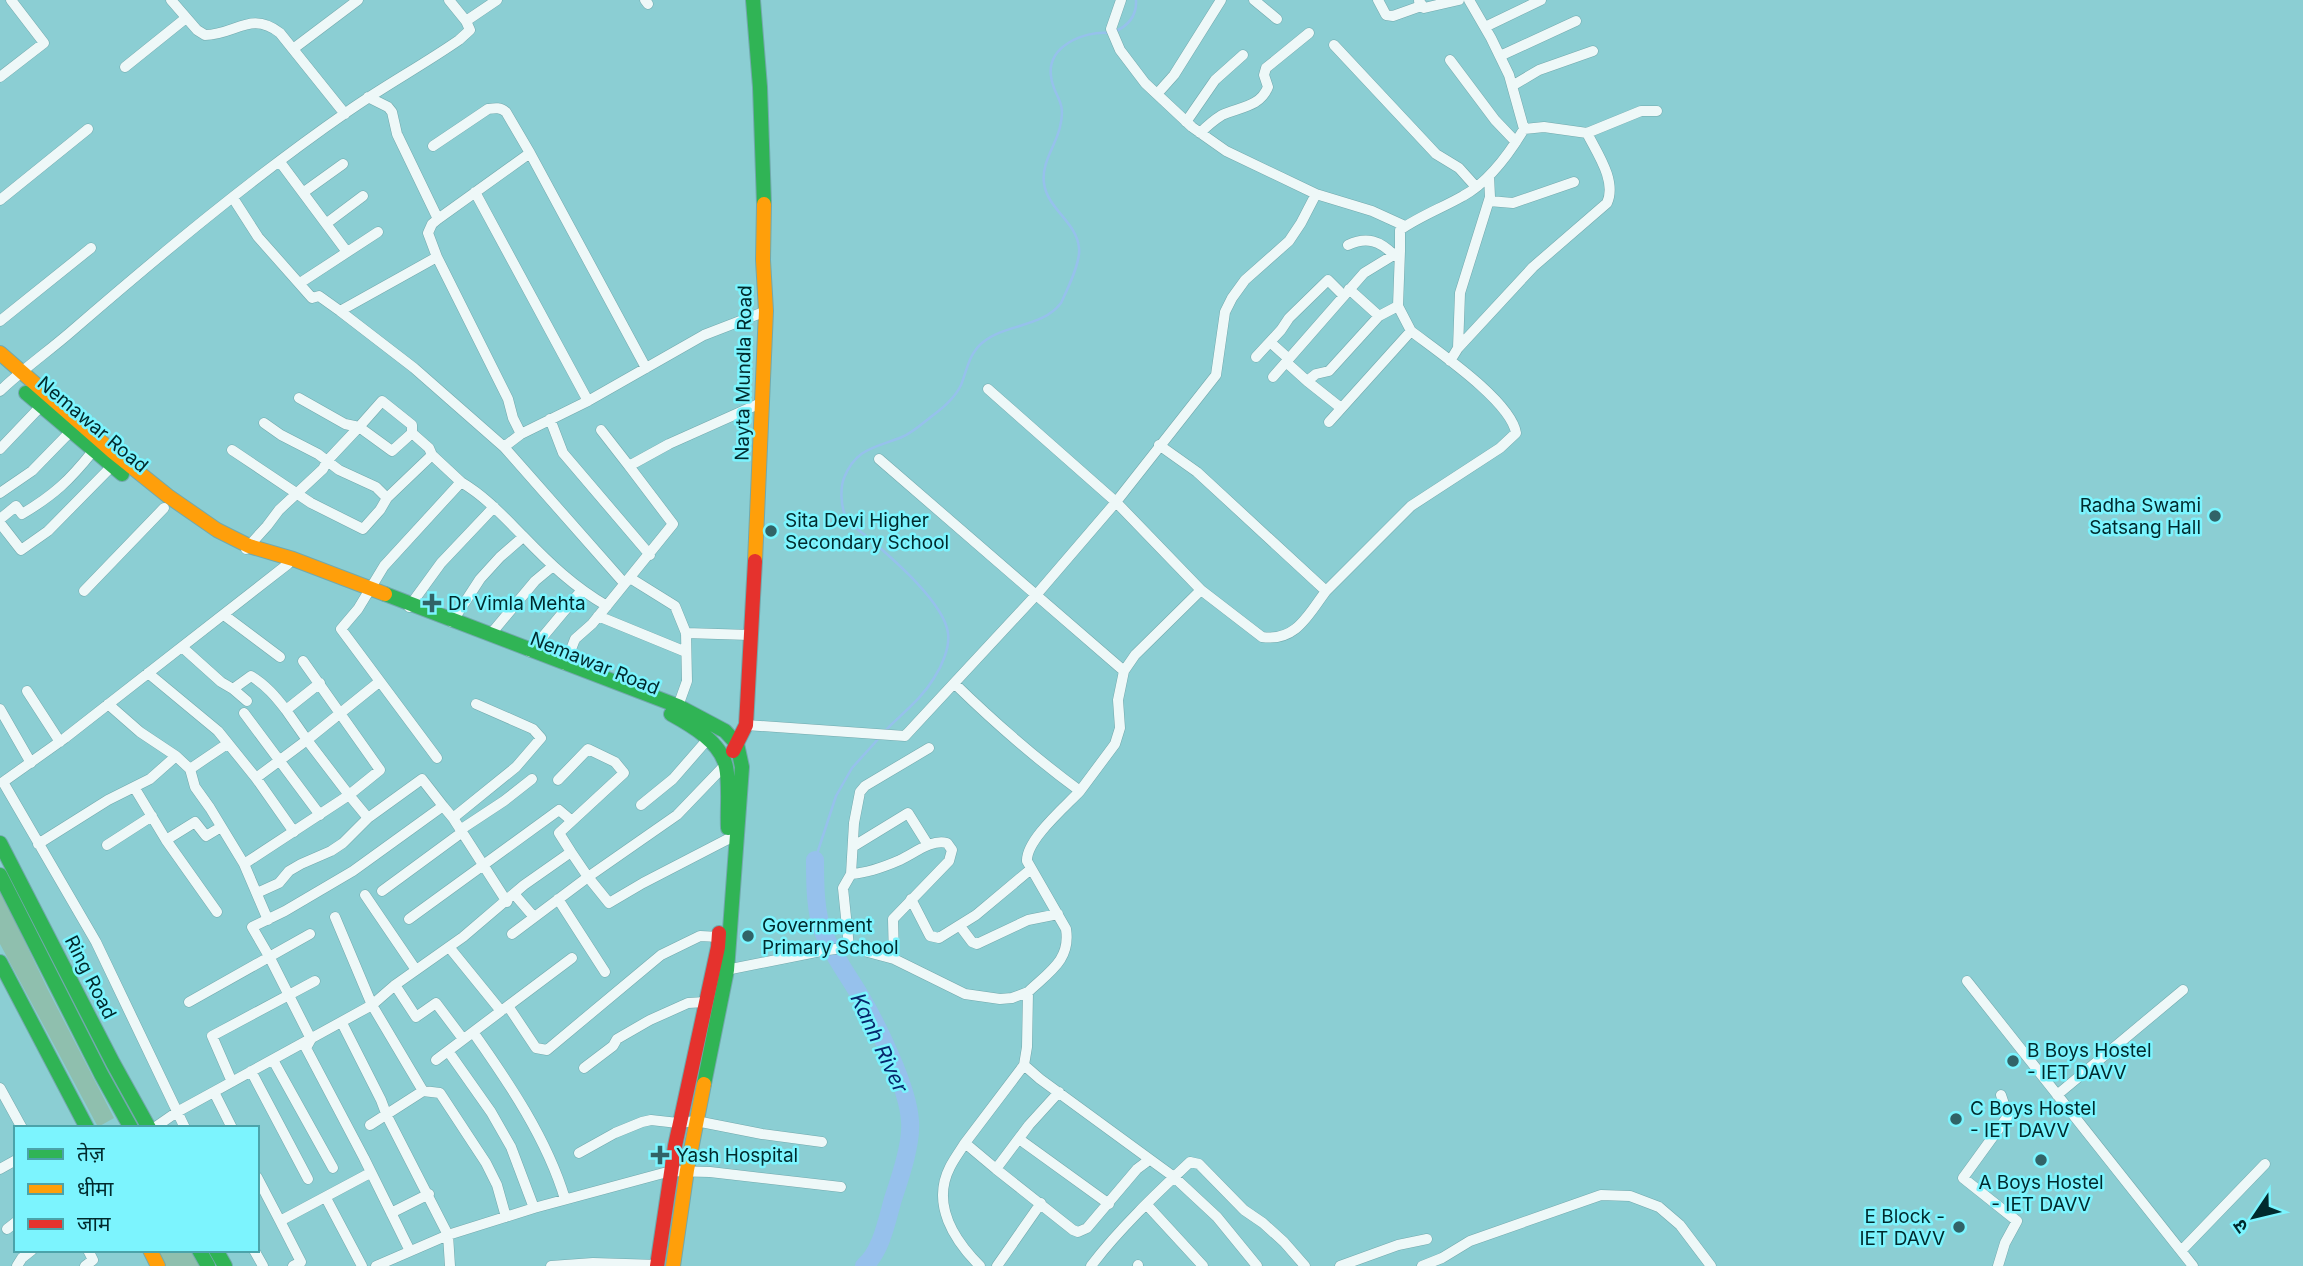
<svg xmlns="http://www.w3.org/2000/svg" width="2303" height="1266" viewBox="0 0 2303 1266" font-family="Inter,'Noto Sans Devanagari',sans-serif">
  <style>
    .green { fill: #8fbfae }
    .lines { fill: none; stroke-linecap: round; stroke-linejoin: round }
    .stream { stroke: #96c1ec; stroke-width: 2.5 }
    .river { stroke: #96c1ec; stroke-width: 18 }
    .street-casing { stroke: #72a9ad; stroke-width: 11 }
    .fast-casing { stroke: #72a9ad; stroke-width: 16 }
    .slow-casing { stroke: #72a9ad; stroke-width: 16 }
    .jam-casing { stroke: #72a9ad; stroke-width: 16 }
    .street { stroke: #eef8f8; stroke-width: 10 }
    .fast { stroke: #30b455; stroke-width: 14 }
    .slow { stroke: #ff9f0a; stroke-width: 14 }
    .jam { stroke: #e5322d; stroke-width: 14 }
    .poi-dot { fill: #316367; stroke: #7cf4fe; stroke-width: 2.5 }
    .labels { text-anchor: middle; stroke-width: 5; stroke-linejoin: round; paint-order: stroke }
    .street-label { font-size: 19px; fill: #012a2d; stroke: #7cf4fe }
    .poi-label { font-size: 19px; fill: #012a2d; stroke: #7cf4fe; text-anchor: start }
    .water-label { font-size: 21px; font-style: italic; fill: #07276b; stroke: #7cf4fe }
  </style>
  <rect width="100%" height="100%" fill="#8bced3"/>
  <!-- green -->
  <path class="green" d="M 0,890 L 48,990 L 114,1118 L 98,1127 L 0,944 Z
    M 150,1250 L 191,1250 L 200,1266 L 158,1266 Z"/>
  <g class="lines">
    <!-- stream -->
    <path class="stream" d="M 1114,32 C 1128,26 1137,16 1136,0
      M 884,732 C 901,714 921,700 934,678 C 942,666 950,647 948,633 C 944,603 894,560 871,540 C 863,533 849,525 845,515 C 841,505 840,488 844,478 C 856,448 875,448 902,437 C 912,433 923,423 932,416 C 943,408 955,398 961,385 C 967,370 969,354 982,343 C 1006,323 1042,328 1061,303 C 1067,290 1081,262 1079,248 C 1077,222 1047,209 1044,183 C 1041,163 1056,145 1060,127 C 1067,99 1053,97 1051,76 C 1047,46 1084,31 1108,33
      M 815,860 L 836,796 L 852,768 L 880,737"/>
    <!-- river -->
    <path class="river" d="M 815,860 C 815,882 815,914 824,934 C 833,955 847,974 859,994 C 877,1024 908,1087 910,1121 C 912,1143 900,1178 893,1199 C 887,1220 881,1252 864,1266"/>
    <defs>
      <path id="street" d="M 171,0 L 197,30 L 205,35 C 235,35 251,10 280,33 L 345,114
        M 449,0 L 466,21 L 497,0
        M 645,0 L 648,4
        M 1121,0 L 1111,29 L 1120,50 L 1145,83 L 1192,127 L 1226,151 L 1316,194 L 1372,211 L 1405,226
        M 1254,0 L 1277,19
        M 1378,0 L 1386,15 L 1393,16 L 1421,6
        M 1419,1 L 1424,8 L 1459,0
        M 1485,27 L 1541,0
        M 1334,45 L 1436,154 L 1459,168 L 1476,187
        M 293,49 L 358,0
        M 1500,56 L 1576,21
        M 1450,60 L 1495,120 L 1516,142
        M 125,67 L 186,18
        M 0,77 L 44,43 L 11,0
        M 1512,86 L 1539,70 L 1593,51
        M 1157,94 L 1174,75 L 1221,0
        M 368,97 L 388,107 L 392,112 L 397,134 L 438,219
        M 1186,122 L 1215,80 L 1243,55
        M 1524,129 L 1544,127 L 1587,133 L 1641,111 L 1657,111
        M 1200,133 C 1207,126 1214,120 1222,115 C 1240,107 1260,107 1268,87 L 1264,75 L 1266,68 L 1309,33
        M 433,146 L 488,109 C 495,108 500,107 506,112 L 530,153
        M 280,162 L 347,252
        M 304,192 L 343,164
        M 475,192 L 588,401
        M 233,198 L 258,237 L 312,298 L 319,296 L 340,311
        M 0,200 L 88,129
        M 1489,201 L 1513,203 L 1574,182
        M 327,223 L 363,196
        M 1348,245 C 1367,236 1380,241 1394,255
        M 437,257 L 340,311 L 414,368 L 504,447 L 521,434 L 588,401 L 704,335 L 766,311
        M 300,283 L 378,232
        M 1349,289 L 1379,316
        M 0,321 L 91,248
        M 1270,342 L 1289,359
        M 1458,348 L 1460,293 L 1490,197 L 1489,176
        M 1256,357 L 1281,330 L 1289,318 L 1328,280 L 1344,296
        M 1450,361 L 1458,348 L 1533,267 L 1607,203 C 1617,181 1597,153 1587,133
        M 1286,362 L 1307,381
        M 1273,377 L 1364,273 L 1400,251 L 1400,230 C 1420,216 1442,208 1463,196 C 1489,182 1509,154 1524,129 L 1509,75 L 1491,38 L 1469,0
        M 0,391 C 23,369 49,351 73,330 C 161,254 252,178 347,112 C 384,86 423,65 459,40 L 470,30 L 466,21
        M 1341,408 L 1307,381 L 1316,374 L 1329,371 L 1379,316 L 1398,306
        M 550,419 L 563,453 L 650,555
        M 1329,422 L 1411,331 L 1398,306 L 1400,251
        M 264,423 L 281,435 L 318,454 L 339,470 L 376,487 L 387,498
        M 601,430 L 629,466 L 669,444 L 763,402
        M 412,433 L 412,425 L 382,401 L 359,427 L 392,451 L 412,433 L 429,448 L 432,455 L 461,482
        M 521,434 L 513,418 L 508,399 L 437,257 L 428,233 L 432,224 L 438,219 L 530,153 L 646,368
        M 1159,445 L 1197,472 L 1326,591 L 1411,506 L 1500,448 L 1516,433 C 1511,401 1437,351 1411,331
        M 504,447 L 624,583
        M 0,449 L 41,406
        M 232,450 L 311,503 L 363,529 L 380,510 L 387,498 L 432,455
        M 879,459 L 1124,671 L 1135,655 L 1201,590 L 1116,502 L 988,389
        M 0,493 L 32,471 L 70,432
        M 0,519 L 16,506 L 22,514 C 54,495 70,480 93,451
        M 0,523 L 21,550 L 48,531 L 112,466
        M 246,549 L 267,526 L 279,510 L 323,469 L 327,461 L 359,427 L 345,424 L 299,398
        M 630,578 L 675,606 L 686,633 L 687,681 L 677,709
        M 1201,590 L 1262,637 C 1296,642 1308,615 1326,591
        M 84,591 L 164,508
        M 409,607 L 441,563 L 494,507
        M 224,615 L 280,657
        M 598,616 L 686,652
        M 452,622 L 480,579 L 500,557 L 523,537
        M 686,633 L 750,635
        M 490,635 L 535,581 L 553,566
        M 182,647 L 221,682 L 233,689 L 251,676 C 266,685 276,697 286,710 L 320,683
        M 530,652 L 581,591
        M 565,665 L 575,639 L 592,624 L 673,524 L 629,466
        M 148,673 L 218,731 L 256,778 L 307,740 L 349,795 L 380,770 L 303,661
        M 955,684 C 995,723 1035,758 1080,791 C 1065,807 1026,840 1027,861 L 1066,929 C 1071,960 1049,972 1028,992 L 1027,1047 L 1024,1065 L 965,1143 L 996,1169
        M 233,689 L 247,701
        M 27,691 L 60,742
        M 108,704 L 140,732 L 176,756 L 190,769 L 227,744
        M 476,704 L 533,729 L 541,738 L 516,767 L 453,818 L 507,902
        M 0,709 L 31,763
        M 286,710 L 307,740 L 379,682
        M 244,713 L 320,815
        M 746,725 L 905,736 L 1037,594 L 1116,502 L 1216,375 L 1225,312 L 1232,298 L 1245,280 L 1289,241 L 1301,223 L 1316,194
        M 437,758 L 341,629 L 358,609 L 384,566 L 461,482 C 486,497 503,516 523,536 C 549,563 574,587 607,606
        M 190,769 L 195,787 L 210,808 L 244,864
        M 256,778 L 294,832
        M 134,787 L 166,840 L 217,912
        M 1080,791 L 1115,744 L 1120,728 L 1118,700 L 1124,671
        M 641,805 L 673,779 L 707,740
        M 460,830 L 504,801 L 532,779
        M 166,840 L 195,822 L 206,836 L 221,827
        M 38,844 L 108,800 L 150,779 L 176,756
        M 107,845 L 152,816
        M 854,846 L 908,813 L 928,845
        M 571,852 L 559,833 L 572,821
        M 851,874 C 868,873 884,867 900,860 C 915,853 931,839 947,843 L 952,850 L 949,861 L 893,919 L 894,959
        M 382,891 L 461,833
        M 257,893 L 279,883 L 289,871 L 301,864 L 331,851 L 343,843 L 368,818
        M 365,895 L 416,970
        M 515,895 L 533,916
        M 558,899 L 605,972
        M 911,899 L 930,936 L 939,938 L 976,915 L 1031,869
        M 335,917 L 372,1005 L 423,1091
        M 409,919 L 559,810 L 572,821 L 624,773 L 615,762 L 588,749 L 558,780
        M 268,920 L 244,864 L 340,801 L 349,795 L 368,818 L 422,779 L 443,806
        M 960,926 L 972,942 L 977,944 L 1028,920 L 1058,914
        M 512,934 L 588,877 L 609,903 L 643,883 L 728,839
        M 849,947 L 843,888 L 851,874 L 854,823 L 860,792 L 865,786 L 929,748
        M 726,970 L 821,951 L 849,947 L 894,959 L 965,994 L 1000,999 L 1012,998 L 1028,992
        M 1967,981 L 2193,1266
        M 395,985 L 416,1017 L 436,1003 L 463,1039
        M 189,1002 L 310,934
        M 508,1006 L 536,1048 L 547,1050 L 661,955 L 700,936 L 719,937
        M 504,1009 L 572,958
        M 342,1023 L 381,1100 L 387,1116 L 448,1235 L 534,1208 L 671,1171 L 710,1172 L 841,1187
        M 473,1032 C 509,1083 547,1139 565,1199
        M 448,1051 L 491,1112 L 511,1147 L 534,1208
        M 273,1060 L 333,1168
        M 436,1060 L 501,1011 L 449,947
        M 1024,1065 L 1040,1079 L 1174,1177 L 1217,1217 L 1257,1266
        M 584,1068 L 613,1046 L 617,1039 L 650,1020 L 688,1003 L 705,1002
        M 251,1071 L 308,1179
        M 232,1082 L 212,1036 L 315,981
        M 0,1088 L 22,1128
        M 214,1092 L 232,1128
        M 1059,1092 L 1029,1125 L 996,1169 L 1073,1230 L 1078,1232 L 1087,1228 L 1137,1169 L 1149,1160
        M 2057,1095 L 2183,990
        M 370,1125 L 423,1091 L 440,1093 L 486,1163 L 497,1185 L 506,1217
        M 154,1128 L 177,1112 L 372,1005 L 395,985 L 463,937 L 524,885 L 571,852 L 588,877 L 677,815 L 725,765
        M 185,1128 L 96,942 L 3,782 L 65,738 L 288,564
        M 1019,1139 L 1109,1204
        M 965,1143 C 960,1151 954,1159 950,1167 C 931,1204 954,1240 980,1266
        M 579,1153 L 615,1133 L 642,1122 L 651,1120 L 678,1123 L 696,1121 L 762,1134 L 822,1142
        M 0,1169 L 16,1160
        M 257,1177 L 280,1221 L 370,1173
        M 326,1198 L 362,1266
        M 1147,1205 L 1203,1266
        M 391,1213 L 429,1194
        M 280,1221 L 301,1262 L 293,1266
        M 7,1229 L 16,1222
        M 254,1250 L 263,1266
        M 410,1251 L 364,1158 L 306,1048 L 311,1039 L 270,958 L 252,927 L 285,911 L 353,871 L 443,806 L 453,818
        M 2181,1251 L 2265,1164
        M 17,1266 L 22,1258 L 32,1250
        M 85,1266 L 93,1260 L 88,1250
        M 376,1266 L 448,1235 L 450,1266
        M 551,1266 L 593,1263 L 658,1265
        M 997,1266 L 1041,1203
        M 1091,1266 C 1118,1230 1157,1193 1190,1162 L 1199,1164 L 1244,1210 L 1263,1223 L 1284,1242 L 1305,1266
        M 1138,1266 L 1138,1265
        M 1340,1266 L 1398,1245 L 1427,1239
        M 1422,1266 L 1442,1258 L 1470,1241 L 1601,1195 L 1630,1196 L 1659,1207 L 1680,1225 L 1711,1266
        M 1998,1266 L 2005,1243 L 2017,1221 L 1963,1178 L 2008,1116 L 2001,1095"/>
      <path id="fast" d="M 753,0 L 760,87 L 764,204
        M 26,393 L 122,474
        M 385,594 L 678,706 L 725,731 L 737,744 L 742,767 L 727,970 L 704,1084
        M 671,714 C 691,725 721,742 726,767 C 730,786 727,808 728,828
        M 0,843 L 113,1063 L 149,1128
        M 0,875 L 101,1074 L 131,1128
        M 0,962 L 87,1128
        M 199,1250 L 208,1266
        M 216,1250 L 225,1266"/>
      <path id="slow" d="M 0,353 L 112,451 L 168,496 L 217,530 L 249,546 L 293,559 L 385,594
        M 755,561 L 766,311 L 763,260 L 764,204
        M 150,1250 L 158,1266
        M 673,1266 L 687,1170 L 704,1084"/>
      <path id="jam" d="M 733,751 L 746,725 L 755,561
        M 657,1266 L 675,1146 L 718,947 L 719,933"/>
    </defs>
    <!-- street casing -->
    <use href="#street" class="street-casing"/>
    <!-- fast casing -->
    <use href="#fast" class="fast-casing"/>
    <!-- slow casing -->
    <use href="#slow" class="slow-casing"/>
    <!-- jam casing -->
    <use href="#jam" class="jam-casing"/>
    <!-- street -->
    <use href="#street" class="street"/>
    <!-- fast -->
    <use href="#fast" class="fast"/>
    <!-- slow -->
    <use href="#slow" class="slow"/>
    <!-- jam -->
    <use href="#jam" class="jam"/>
  </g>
  <!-- markers -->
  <g class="poi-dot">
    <circle cx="2215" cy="516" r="7"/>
    <circle cx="771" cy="531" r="7"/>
    <path d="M428.5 592.5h7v7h7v7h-7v7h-7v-7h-7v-7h7z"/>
    <circle cx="748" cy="936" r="7"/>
    <circle cx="2013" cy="1061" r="7"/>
    <circle cx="1956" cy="1119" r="7"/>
    <path d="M656.5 1144.5h7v7h7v7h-7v7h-7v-7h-7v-7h7z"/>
    <circle cx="2041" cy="1160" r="7"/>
    <circle cx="1959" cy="1227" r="7"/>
  </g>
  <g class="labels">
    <!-- street labels -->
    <g class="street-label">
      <text transform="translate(743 373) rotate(-89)" y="7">Nayta Mundla Road</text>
      <text transform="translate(93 424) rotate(40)" y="7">Nemawar Road</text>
      <text transform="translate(595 663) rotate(22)" y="7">Nemawar Road</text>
      <text transform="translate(91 977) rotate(63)" y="7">Ring Road</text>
    </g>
    <!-- poi labels -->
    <g class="poi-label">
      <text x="2201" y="512" text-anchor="end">Radha Swami<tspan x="2201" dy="22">Satsang Hall</tspan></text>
      <text x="785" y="527">Sita Devi Higher<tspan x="785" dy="22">Secondary School</tspan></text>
      <text x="448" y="610">Dr Vimla Mehta</text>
      <text x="762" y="932">Government<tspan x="762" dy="22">Primary School</tspan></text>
      <text x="2027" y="1057">B Boys Hostel<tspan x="2027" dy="22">- IET DAVV</tspan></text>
      <text x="1970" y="1115">C Boys Hostel<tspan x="1970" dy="22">- IET DAVV</tspan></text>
      <text x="676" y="1162">Yash Hospital</text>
      <text x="2041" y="1189" text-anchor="middle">A Boys Hostel<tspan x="2041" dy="22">- IET DAVV</tspan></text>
      <text x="1945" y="1223" text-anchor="end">E Block -<tspan x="1945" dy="22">IET DAVV</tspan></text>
    </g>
    <!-- water labels -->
    <g class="water-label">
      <text transform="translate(879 1043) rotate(65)" y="7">Kanh River</text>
    </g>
  </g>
  <!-- legend -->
  <rect x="14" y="1126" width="245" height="126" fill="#7cf4fe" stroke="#4ba3aa" stroke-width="2"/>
  <rect x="28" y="1149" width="35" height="10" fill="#30b455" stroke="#4ba3aa" stroke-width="2"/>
  <text x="77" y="1161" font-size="21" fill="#012a2d">तेज़</text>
  <rect x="28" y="1184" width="35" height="10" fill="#ff9f0a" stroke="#4ba3aa" stroke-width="2"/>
  <text x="77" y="1196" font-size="21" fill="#012a2d">धीमा</text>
  <rect x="28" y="1219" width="35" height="10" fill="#e5322d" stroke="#4ba3aa" stroke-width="2"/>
  <text x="77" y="1231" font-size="21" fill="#012a2d">जाम</text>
  <!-- north arrow -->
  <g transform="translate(2254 1217) rotate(235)" stroke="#7cf4fe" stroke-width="5" paint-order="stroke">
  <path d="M0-5L12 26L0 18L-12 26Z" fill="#012a2d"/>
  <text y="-10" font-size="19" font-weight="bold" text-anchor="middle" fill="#012a2d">उ</text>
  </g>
</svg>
